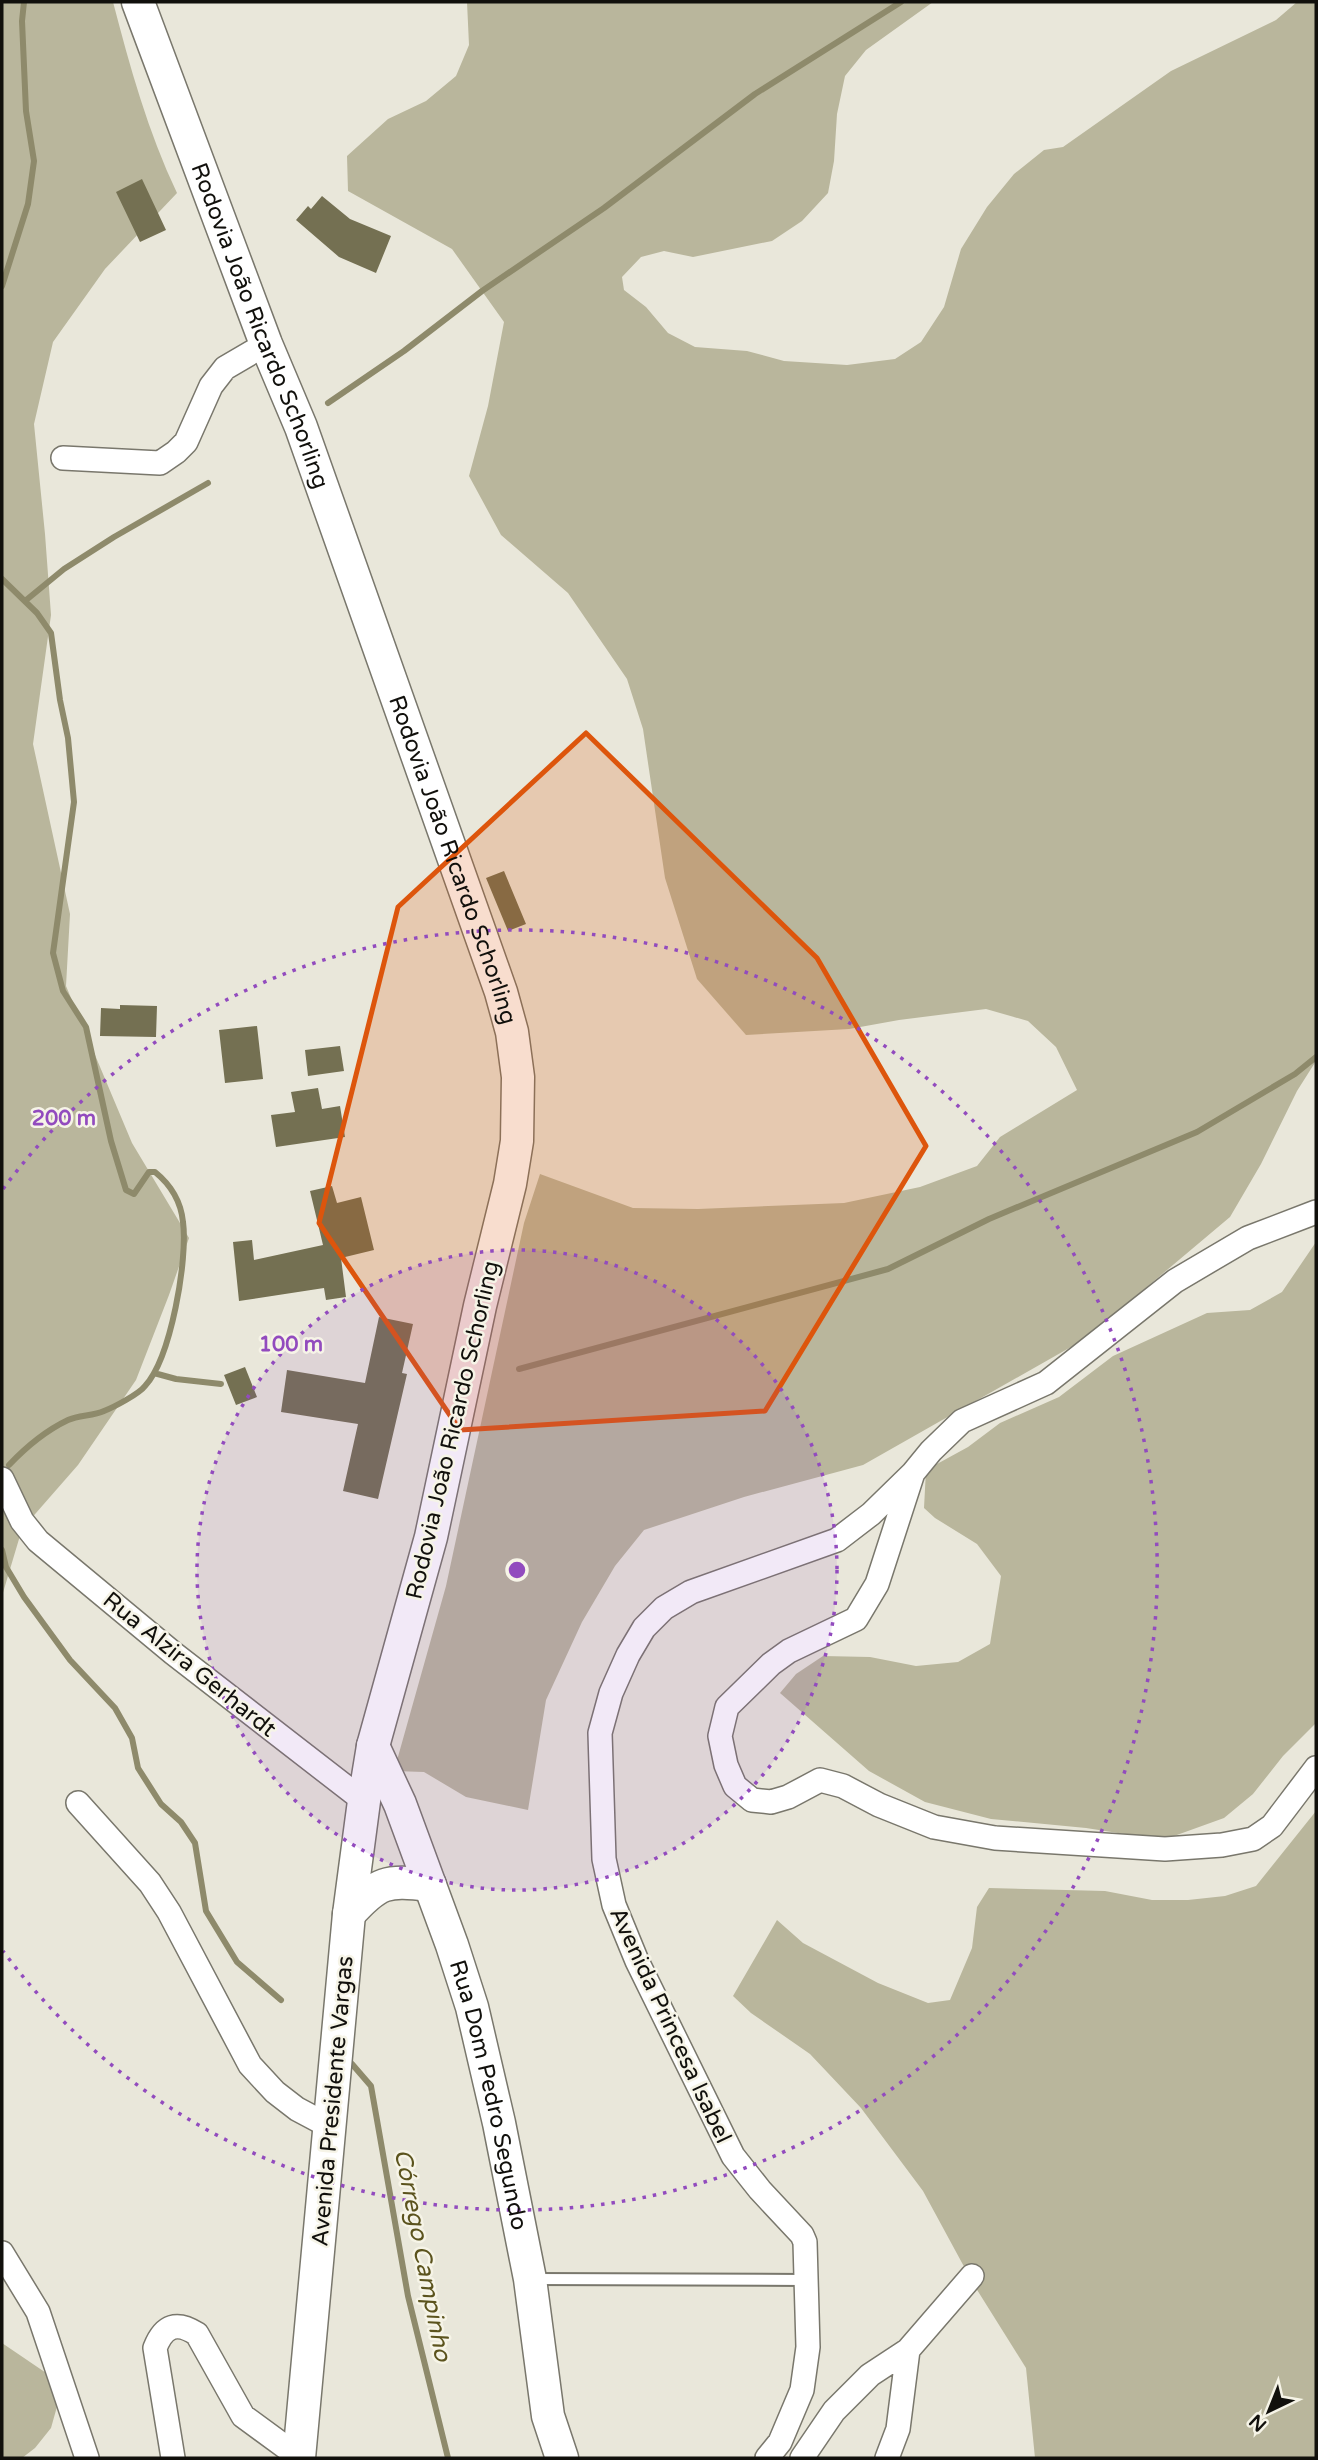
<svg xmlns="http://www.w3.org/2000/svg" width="1318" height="2460" viewBox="0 0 1318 2460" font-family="'Varela Round',sans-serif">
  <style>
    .green { fill: #b9b69c }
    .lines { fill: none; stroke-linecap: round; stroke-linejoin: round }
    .stream { stroke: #8e8a6b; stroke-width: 6 }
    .building { fill: #747052 }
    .lane-casing { stroke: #79776c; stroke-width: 14 }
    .street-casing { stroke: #79776c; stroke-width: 26 }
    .secondary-casing { stroke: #79776c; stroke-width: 35 }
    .lane { stroke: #fff; stroke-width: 10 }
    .street { stroke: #fff; stroke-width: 23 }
    .secondary { stroke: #fff; stroke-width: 32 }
    .marked { fill: #dd550c; fill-opacity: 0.2; stroke: #dd550c; stroke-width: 5; stroke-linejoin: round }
    .ring { fill: none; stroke: #924bbe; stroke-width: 3.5; stroke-dasharray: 3.5 7 }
    .labels { text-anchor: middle; stroke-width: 5; stroke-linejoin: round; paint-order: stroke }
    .street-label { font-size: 23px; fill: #11100c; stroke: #f6f4e7 }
    .water-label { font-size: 24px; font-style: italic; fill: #5b531d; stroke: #f6f4e7 }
    .centre { fill: #924bbe; stroke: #f6f4e7; stroke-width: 3.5 }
    .ring-label { font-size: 21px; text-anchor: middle; font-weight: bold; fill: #924bbe; stroke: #f6f4e7; stroke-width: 5; stroke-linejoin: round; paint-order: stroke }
  </style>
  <rect width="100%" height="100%" fill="#e9e7da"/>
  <!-- green -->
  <path class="green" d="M 2,2 L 113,2 C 130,67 148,132 177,193 L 105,269 L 53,342 L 34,424 L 45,534 L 51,615 L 33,744 L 70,914 L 66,986 L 132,1143 L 189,1238 L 169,1295 L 136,1380 L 78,1465 L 22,1529 L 2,1596 Z
    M 467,2 L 933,2 L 866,50 L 845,76 L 837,114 L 834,161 L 828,193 L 802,221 L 772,241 L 693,257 L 664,251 L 641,257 L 622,277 L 624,290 L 646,307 L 668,333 L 695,347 L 747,351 L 784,361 L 847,365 L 895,359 L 921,342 L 944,307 L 961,249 L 987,207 L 1014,174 L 1044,150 L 1063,147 L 1171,71 L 1276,20 L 1297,2 L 1316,2 L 1316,1061 L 1297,1091 L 1261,1164 L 1230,1217 L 1085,1339 L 863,1465 L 744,1497 L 644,1530 L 615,1566 L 582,1622 L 546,1700 L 528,1810 L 466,1797 L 424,1772 L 394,1771 L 446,1586 L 524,1223 L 540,1174 L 633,1208 L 698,1209 L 844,1203 L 920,1187 L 977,1166 L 1000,1137 L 1077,1090 L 1056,1047 L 1028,1021 L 986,1009 L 899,1020 L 849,1029 L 746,1035 L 697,979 L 665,878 L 643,729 L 627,679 L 568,593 L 501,535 L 469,476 L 488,406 L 504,322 L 452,249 L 348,191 L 347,156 L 388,119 L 426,101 L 456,76 L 469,45 Z
    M 1316,1242 L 1316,1723 L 1283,1756 L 1253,1794 L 1224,1818 L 1163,1840 L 1086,1828 L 991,1819 L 925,1802 L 869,1771 L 780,1693 L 796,1674 L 823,1656 L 870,1657 L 916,1666 L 958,1662 L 990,1644 L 1001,1576 L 977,1544 L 935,1518 L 924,1508 L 926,1470 L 968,1447 L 1000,1423 L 1059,1397 L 1113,1356 L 1207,1313 L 1250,1310 L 1282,1292 Z
    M 1316,1811 L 1316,2458 L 1035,2458 L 1026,2368 L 974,2285 L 923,2191 L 861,2108 L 810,2054 L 751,2013 L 733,1996 L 777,1920 L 803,1943 L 878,1983 L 928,2003 L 950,2000 L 972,1948 L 977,1907 L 989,1888 L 1105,1891 L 1152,1900 L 1188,1900 L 1225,1896 L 1256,1886 Z
    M 2,2343 L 55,2379 L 58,2403 L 51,2428 L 35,2448 L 22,2458 L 2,2458 Z"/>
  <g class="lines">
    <!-- stream -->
    <path class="stream" d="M 2,286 L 28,204 L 34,161 L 26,111 L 22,21 L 24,2
      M 328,403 L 404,351 L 482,291 L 604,208 L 755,94 L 901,2
      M 2,579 L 37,613 L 51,633 L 60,700 L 68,738 L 74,802 L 53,953 L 63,991 L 86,1027 L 111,1141 L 126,1190 L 134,1194 L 149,1172 L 155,1172 C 171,1185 181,1202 183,1222 C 188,1259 171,1358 145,1386 C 139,1394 114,1407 104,1411 C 93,1416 79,1415 68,1420 C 45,1431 27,1446 9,1465
      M 25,601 L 64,569 L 114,537 L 208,483
      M 519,1369 L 888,1269 L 989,1219 L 1197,1132 L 1295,1074 L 1316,1057
      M 154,1373 L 176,1379 L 221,1384
      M 2,1550 L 6,1567 L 24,1597 L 70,1660 L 115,1708 L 132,1738 L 138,1768 L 161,1804 L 181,1822 L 195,1843 L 206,1911 L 237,1962 L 281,2000
      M 352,2064 L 371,2086 L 408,2296 L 448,2458"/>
  </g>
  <!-- building -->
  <path class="building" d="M 142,179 L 166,230 L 140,242 L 116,192 Z
    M 322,196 L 350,219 L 391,236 L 376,273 L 339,257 L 296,220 L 308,206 L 311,209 Z
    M 504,871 L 526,924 L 508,931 L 486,878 Z
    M 120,1005 L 157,1006 L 156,1037 L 100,1036 L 101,1008 L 120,1009 Z
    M 257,1026 L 263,1079 L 225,1083 L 219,1030 Z
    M 340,1046 L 344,1071 L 308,1076 L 305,1050 Z
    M 318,1088 L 322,1109 L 340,1106 L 345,1137 L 276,1147 L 271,1115 L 295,1112 L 291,1092 Z
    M 332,1186 L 337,1203 L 361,1197 L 374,1250 L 341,1258 L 346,1297 L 326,1300 L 324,1288 L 239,1301 L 233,1242 L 252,1240 L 254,1260 L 323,1245 L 310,1191 Z
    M 379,1317 L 413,1324 L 402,1373 L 407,1374 L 378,1499 L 343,1491 L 358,1424 L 281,1412 L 287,1370 L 365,1383 Z
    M 245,1367 L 257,1397 L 236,1405 L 224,1375 Z"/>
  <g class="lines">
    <defs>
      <path id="lane" d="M 532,2279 L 806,2280"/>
      <path id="street" d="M 63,458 L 160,463 L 176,452 L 186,442 L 211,386 L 225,368 L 266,344
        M 912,1476 L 877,1584 L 856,1619 L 789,1651 L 771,1664 L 727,1707 L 720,1736 L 726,1765 L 735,1786 L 752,1800 L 771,1802 L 788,1797 L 820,1780 L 843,1786 L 879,1805 L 934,1827 L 995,1838 L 1165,1849 L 1222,1845 L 1253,1839 L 1272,1826 L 1316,1768
        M 2,1479 L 22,1521 L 38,1541 L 173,1653 L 364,1801
        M 78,1803 L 150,1883 L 169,1912 L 250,2065 L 275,2092 L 297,2109 L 329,2126
        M 2,2253 L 38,2312 L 87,2458
        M 173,2458 L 155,2348 C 164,2325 177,2321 197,2334 L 243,2416 L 299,2457
        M 767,2458 L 780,2442 L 802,2390 L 808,2347 L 805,2242 L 802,2235 L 760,2190 L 733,2156 L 637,1961 L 614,1905 L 604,1859 L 600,1733 L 611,1693 L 628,1655 L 644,1628 L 664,1608 L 691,1592 L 837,1540 L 871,1514 L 913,1473 L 931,1451 L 962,1421 L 1046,1383 L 1175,1281 L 1248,1238 L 1316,1212
        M 802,2458 L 834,2411 L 870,2375 L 908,2350 L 972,2276
        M 887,2458 L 898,2429 L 908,2350"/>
      <g id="secondary">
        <path id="s1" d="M 138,2 L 266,344 L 301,427 L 501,992 L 512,1032 L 518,1077 L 517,1141 L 510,1184 L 480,1306 L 431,1537 L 373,1746 L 364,1801 L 349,1914 L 299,2458"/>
        <path id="s2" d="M 373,1746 L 400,1804 L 452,1945 L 472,2007 L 499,2123 L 530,2279 L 548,2416 L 562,2458"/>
        <path d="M 349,1914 C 379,1881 386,1880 430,1885"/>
      </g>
    </defs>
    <!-- lane casing -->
    <use href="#lane" class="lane-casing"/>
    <!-- street casing -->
    <use href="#street" class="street-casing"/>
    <!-- secondary casing -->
    <use href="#secondary" class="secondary-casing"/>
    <!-- lane -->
    <use href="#lane" class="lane"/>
    <!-- street -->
    <use href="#street" class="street"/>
    <!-- secondary -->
    <use href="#secondary" class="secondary"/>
  </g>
  <!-- marked area -->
  <path class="marked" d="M 586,733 L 817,958 L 926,1146 L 765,1411 L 460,1430 L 319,1223 L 398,907 Z"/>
  <!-- distance rings -->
  <circle cx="517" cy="1570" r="320" fill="#924bbe" fill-opacity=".12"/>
  <g class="ring">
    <circle cx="517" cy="1570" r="320"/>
    <path d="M3 1189A640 640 0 1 1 3 1951"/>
  </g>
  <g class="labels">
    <!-- street labels -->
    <g class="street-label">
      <text dy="8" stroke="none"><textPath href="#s1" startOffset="346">Rodovia João Ricardo Schorling</textPath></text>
      <text dy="8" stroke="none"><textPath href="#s1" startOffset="914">Rodovia João Ricardo Schorling</textPath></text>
      <text transform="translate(452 1430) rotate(-77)" y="8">Rodovia João Ricardo Schorling</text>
      <text transform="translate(190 1664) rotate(39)" y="8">Rua Alzira Gerhardt</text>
      <text transform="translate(671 2025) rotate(65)" y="8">Avenida Princesa Isabel</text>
      <text dy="8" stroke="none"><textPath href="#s2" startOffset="369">Rua Dom Pedro Segundo</textPath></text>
      <text transform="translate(332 2101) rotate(-85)" y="8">Avenida Presidente Vargas</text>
    </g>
    <!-- water labels -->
    <g class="water-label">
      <text transform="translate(423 2255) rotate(79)" y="8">Córrego Campinho</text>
    </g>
  </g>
  <circle cx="517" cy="1570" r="10" class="centre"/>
  <g class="ring-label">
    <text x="64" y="1125">200 m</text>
    <text x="291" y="1351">100 m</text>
  </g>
  <!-- border -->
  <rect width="1318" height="2460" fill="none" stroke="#11100c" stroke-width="7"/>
  <!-- north arrow -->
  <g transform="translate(1269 2411) rotate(223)" stroke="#f6f4e7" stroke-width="5" paint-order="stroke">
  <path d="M0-5L12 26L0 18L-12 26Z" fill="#11100c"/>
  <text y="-10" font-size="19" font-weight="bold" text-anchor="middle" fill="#11100c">N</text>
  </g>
</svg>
